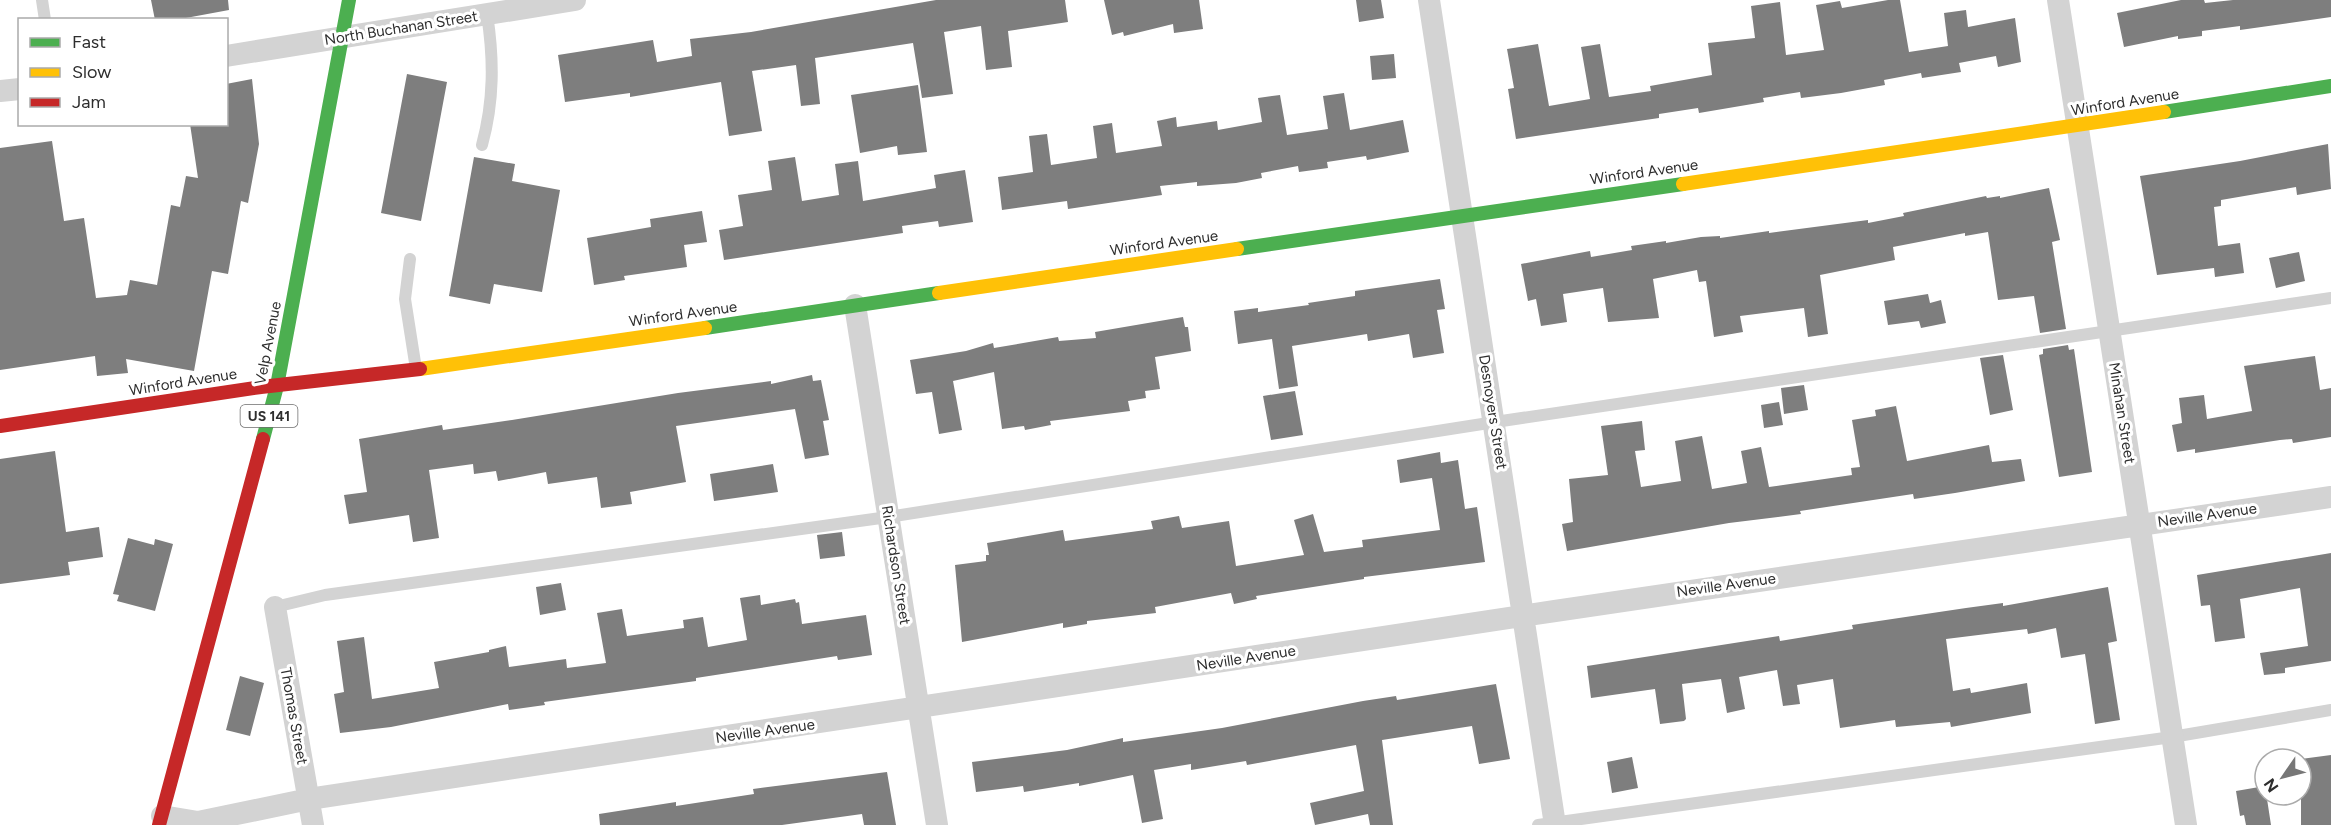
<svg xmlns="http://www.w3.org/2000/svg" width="2331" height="825" viewBox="0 0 2331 825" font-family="Figtree,sans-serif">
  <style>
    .building { fill: #7e7e7e }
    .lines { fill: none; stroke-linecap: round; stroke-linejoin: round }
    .lane { stroke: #d3d3d3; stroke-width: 12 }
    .street { stroke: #d3d3d3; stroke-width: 22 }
    .fast { stroke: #4caf50; stroke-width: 14 }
    .slow { stroke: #ffc107; stroke-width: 14 }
    .jam { stroke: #c62828; stroke-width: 14 }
    .labels { text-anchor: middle; stroke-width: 6; stroke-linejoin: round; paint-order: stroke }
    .shield { fill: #fff; stroke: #6d6d6d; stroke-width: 1.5 }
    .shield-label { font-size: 14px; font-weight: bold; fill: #2e2e2e }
    .street-label { font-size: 15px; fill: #2e2e2e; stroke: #fff }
  </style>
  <rect width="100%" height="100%" fill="#fff"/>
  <!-- building -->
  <path class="building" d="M 151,0 L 228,0 L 229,10 L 175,20 L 155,20 Z
    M 936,0 L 1065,0 L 1068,22 L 1008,31 L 1012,67 L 986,70 L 981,26 L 944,32 L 953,94 L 922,98 L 913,43 L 815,58 L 820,104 L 801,106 L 796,65 L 752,71 L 762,131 L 729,136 L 721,82 L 630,97 L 630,93 L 565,102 L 558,55 L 653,40 L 657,62 L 692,56 L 690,39 L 751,32 Z
    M 1104,0 L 1199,0 L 1203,29 L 1174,33 L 1173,24 L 1124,36 L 1123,32 L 1112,35 Z
    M 1356,0 L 1381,0 L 1384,18 L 1359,22 Z
    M 1888,0 L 1900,0 L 1909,52 L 1948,46 L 1944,13 L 1966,10 L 1968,27 L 2015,18 L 2021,62 L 1998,67 L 1996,56 L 1959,63 L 1961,72 L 1922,78 L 1921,73 L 1884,80 L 1885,85 L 1841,93 L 1801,98 L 1800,92 L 1763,98 L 1764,102 L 1699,113 L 1698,108 L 1659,114 L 1659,118 L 1516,139 L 1508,89 L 1514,88 L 1507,49 L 1538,44 L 1549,106 L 1590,99 L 1581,47 L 1600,44 L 1609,97 L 1651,91 L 1650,86 L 1712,75 L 1708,43 L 1755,38 L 1751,6 L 1780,2 L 1786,55 L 1824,50 L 1816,5 L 1840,1 L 1842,8 Z
    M 2181,0 L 2204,0 L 2205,3 L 2233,0 L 2331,0 L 2331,17 L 2240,30 L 2240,26 L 2202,31 L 2202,36 L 2178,39 L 2178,36 L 2124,47 L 2117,13 Z
    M 1394,54 L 1396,78 L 1372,80 L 1370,56 Z
    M 407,74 L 447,82 L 421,221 L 381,213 Z
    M 252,79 L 259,144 L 248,203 L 241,201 L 228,274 L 212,271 L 194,371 L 126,359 L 128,373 L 97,376 L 95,356 L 0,370 L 0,148 L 52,141 L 64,221 L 84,218 L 96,298 L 127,295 L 130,280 L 157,285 L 171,205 L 180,207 L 186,176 L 198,178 L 190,124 L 226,124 L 226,84 Z
    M 918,85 L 927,152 L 898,155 L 897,146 L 860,153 L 851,95 Z
    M 1344,93 L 1350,130 L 1403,120 L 1409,152 L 1367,160 L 1366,156 L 1327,162 L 1328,168 L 1299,172 L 1298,166 L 1261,173 L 1262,178 L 1236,183 L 1197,186 L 1197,182 L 1160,186 L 1162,195 L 1068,209 L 1067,201 L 1002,210 L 998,177 L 1033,172 L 1029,136 L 1047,134 L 1051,165 L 1097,158 L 1093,126 L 1112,123 L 1116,153 L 1162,146 L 1157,121 L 1176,117 L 1177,127 L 1217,121 L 1218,130 L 1262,122 L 1258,98 L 1280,95 L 1287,135 L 1328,129 L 1323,96 Z
    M 2328,144 L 2331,189 L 2297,195 L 2296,187 L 2221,200 L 2221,206 L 2214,207 L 2218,246 L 2240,243 L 2244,273 L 2215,277 L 2214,268 L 2157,275 L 2140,176 L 2240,161 Z
    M 474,157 L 515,164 L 512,181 L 560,190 L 542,292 L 494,284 L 490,304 L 449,296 Z
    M 795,157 L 802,201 L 839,195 L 835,164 L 858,161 L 863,201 L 936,188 L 934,175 L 965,170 L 973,222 L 939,227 L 938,221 L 902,226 L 903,233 L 724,260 L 719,230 L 743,226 L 738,195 L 772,190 L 768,161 Z
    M 2049,188 L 2060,240 L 2052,242 L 2066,329 L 2040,333 L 2034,296 L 1998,300 L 1988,232 L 1965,236 L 1965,233 L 1893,247 L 1895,260 L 1820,275 L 1828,334 L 1808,337 L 1804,308 L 1740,316 L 1743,332 L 1714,337 L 1706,281 L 1699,282 L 1697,270 L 1653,279 L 1659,318 L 1608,322 L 1603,288 L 1563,294 L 1567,322 L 1541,326 L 1536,299 L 1528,301 L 1521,264 L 1590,251 L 1591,257 L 1632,250 L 1631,246 L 1666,241 L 1666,243 L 1701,237 L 1720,236 L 1720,238 L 1769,231 L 1769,233 L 1868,220 L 1868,223 L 1904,216 L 1903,213 L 1986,196 L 1987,198 L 2000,196 L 2000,198 Z
    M 702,211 L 707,242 L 684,245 L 687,267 L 624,276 L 625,280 L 594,285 L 587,238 L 651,227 L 650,219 Z
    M 2299,252 L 2305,281 L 2276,288 L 2269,258 Z
    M 1440,279 L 1445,309 L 1437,310 L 1444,353 L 1413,358 L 1409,334 L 1368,341 L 1367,334 L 1292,346 L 1298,386 L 1279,389 L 1272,339 L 1238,344 L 1234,311 L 1258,308 L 1258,312 L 1309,305 L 1308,303 L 1355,296 L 1355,291 Z
    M 1928,294 L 1930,303 L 1941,300 L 1946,323 L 1921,328 L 1919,321 L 1888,325 L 1884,301 Z
    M 1183,317 L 1185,327 L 1188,327 L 1191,351 L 1155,357 L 1160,389 L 1145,391 L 1146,398 L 1128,401 L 1130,411 L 1050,421 L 1051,425 L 1025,430 L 1024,426 L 1002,429 L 994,372 L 953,381 L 962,430 L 939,434 L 932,392 L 916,394 L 910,360 L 966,351 L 993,343 L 994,348 L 1058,337 L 1059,341 L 1096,338 L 1095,332 Z
    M 2068,345 L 2069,350 L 2074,349 L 2092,472 L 2059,477 L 2039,355 L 2043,354 L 2043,349 Z
    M 2003,355 L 2013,410 L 1990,415 L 1980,358 Z
    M 2315,356 L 2320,390 L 2331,388 L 2331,437 L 2293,443 L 2292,439 L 2280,440 L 2195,453 L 2195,449 L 2177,452 L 2172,425 L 2182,423 L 2179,398 L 2204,395 L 2207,419 L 2252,411 L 2244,366 Z
    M 812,375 L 813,381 L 821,380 L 829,420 L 823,421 L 829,455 L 805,459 L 795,409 L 676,426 L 686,482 L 630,492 L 632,504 L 601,508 L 597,477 L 548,484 L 546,472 L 498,481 L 496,471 L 474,474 L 473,464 L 429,470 L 439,538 L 413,542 L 409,515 L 349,524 L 344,495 L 367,492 L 359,439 L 442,425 L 443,430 L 512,420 L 678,393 L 771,381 L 771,384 Z
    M 1804,385 L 1808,410 L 1784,414 L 1781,388 Z
    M 1295,391 L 1303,435 L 1271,440 L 1263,396 Z
    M 1779,402 L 1783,425 L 1764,428 L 1761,405 Z
    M 1896,406 L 1907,461 L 1989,445 L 1992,462 L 2021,459 L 2025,481 L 1955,493 L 1914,499 L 1913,494 L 1800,511 L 1801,514 L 1729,523 L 1567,551 L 1562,524 L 1573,522 L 1569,479 L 1608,475 L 1601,426 L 1642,421 L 1645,450 L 1635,451 L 1641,487 L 1681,481 L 1675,441 L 1702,436 L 1712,489 L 1747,483 L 1741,451 L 1761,447 L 1769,487 L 1852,475 L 1851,468 L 1860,467 L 1852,420 L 1876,416 L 1875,410 Z
    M 55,451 L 66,532 L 99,527 L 103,557 L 68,562 L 70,575 L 0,584 L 0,459 Z
    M 1440,452 L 1441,463 L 1458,460 L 1465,509 L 1477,507 L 1485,562 L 1364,577 L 1364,579 L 1256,596 L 1257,599 L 1234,604 L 1231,593 L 1155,607 L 1156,613 L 1087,621 L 1087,624 L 1063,628 L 1063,623 L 962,642 L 955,565 L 986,561 L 986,555 L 989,555 L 987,543 L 1063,530 L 1065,541 L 1153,529 L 1151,521 L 1179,516 L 1182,528 L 1229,521 L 1236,566 L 1304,555 L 1294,520 L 1313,514 L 1324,552 L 1363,547 L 1362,540 L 1440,530 L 1432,478 L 1400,483 L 1397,460 Z
    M 773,464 L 778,492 L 714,501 L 710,474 Z
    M 842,532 L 845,556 L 820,559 L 817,535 Z
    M 128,538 L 154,545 L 155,539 L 173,544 L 155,611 L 117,601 L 119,595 L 113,594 Z
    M 2331,553 L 2331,661 L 2285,668 L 2285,673 L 2264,675 L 2260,653 L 2308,646 L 2300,588 L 2240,599 L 2245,638 L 2215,642 L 2210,605 L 2201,606 L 2197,575 Z
    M 561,583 L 566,610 L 540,615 L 536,587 Z
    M 2108,587 L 2117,641 L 2108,643 L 2120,720 L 2095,724 L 2085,654 L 2061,658 L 2056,628 L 2028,634 L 2027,629 L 1946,639 L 1953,691 L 1970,688 L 1971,693 L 2027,683 L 2031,713 L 1951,727 L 1950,722 L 1896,727 L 1895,720 L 1840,728 L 1833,679 L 1797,685 L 1800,704 L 1783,706 L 1777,670 L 1739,677 L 1745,709 L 1727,713 L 1721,679 L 1682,684 L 1686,719 L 1684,721 L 1660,724 L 1655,689 L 1591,698 L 1587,666 L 1779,636 L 1780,641 L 1853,629 L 1852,625 L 1966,608 L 2003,603 L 2003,606 Z
    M 760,595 L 761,605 L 795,599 L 796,603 L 799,602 L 802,624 L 866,615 L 872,655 L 838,660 L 837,656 L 696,678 L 696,681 L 544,702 L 545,705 L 509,710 L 508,704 L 391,727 L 340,733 L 334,694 L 344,692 L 337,641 L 364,637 L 372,699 L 439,688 L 434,662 L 489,652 L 489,650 L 506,646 L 509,667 L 566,659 L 567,668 L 606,663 L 597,613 L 622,609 L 627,636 L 684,628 L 683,620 L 703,617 L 708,647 L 747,640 L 740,598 Z
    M 240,676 L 264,683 L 250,736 L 226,730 Z
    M 1496,684 L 1510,759 L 1479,764 L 1472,726 L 1382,740 L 1393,825 L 1370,825 L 1368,814 L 1315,825 L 1310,803 L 1364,791 L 1356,745 L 1247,765 L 1246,761 L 1191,770 L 1191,764 L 1154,770 L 1163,819 L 1142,823 L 1133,775 L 1079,786 L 1079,783 L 1024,792 L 1023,786 L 976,792 L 972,762 L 1067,750 L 1123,738 L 1123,742 L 1222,728 L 1363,701 L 1396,696 L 1397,700 Z
    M 2331,755 L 2331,825 L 2301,825 L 2301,759 Z
    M 1632,757 L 1638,788 L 1612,793 L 1607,762 Z
    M 887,772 L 896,825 L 864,825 L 862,814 L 782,825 L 600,825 L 599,814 L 676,802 L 676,806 L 754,794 L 753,789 Z
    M 2265,786 L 2271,825 L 2246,825 L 2244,815 L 2240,816 L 2236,791 Z"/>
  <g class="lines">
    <!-- lane -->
    <path class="lane" d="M 42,0 L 45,20
      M 482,145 C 494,101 494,60 487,14
      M 410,259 L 405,299 L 416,369
      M 275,607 L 325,595 L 888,517 L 1495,422 L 2331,298
      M 1538,825 L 2172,737 L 2331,710"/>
    <!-- street -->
    <path class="street" d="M 1429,0 L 1555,825
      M 2058,0 L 2186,825
      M 226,56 L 575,0
      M 0,91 L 20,89
      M 855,305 L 937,825
      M 275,607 L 313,825
      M 162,816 L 198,822 L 309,799 L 1555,611 L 2331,497"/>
    <!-- fast -->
    <path class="fast" d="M 2164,112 L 2331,86
      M 1237,249 L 1683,184
      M 705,328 L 939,293
      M 263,439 L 277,386 L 349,0"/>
    <!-- slow -->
    <path class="slow" d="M 1683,184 L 2164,112
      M 939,293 L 1237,249
      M 420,369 L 705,328"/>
    <!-- jam -->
    <path class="jam" d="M 0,426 L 261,387 L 420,369
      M 159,825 L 263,439"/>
  </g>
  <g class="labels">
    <!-- shield labels -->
    <rect class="shield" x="240.5" y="405" width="57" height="22" rx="4.5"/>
    <g class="shield-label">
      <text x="269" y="421">US 141</text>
    </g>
    <!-- street labels -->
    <g class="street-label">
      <text transform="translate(401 28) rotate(-9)" y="5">North Buchanan Street</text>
      <text transform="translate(2125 102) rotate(-9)" y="5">Winford Avenue</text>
      <text transform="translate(1644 172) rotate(-8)" y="5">Winford Avenue</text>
      <text transform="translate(1164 243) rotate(-8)" y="5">Winford Avenue</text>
      <text transform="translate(683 314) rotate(-8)" y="5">Winford Avenue</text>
      <text transform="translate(268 343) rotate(-79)" y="5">Velp Avenue</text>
      <text transform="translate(183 382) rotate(-9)" y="5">Winford Avenue</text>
      <text transform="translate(1493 412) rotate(81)" y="5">Desnoyers Street</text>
      <text transform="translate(2122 413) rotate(81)" y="5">Minahan Street</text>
      <text transform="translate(2207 515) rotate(-8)" y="5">Neville Avenue</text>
      <text transform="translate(896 565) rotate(81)" y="5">Richardson Street</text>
      <text transform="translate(1726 585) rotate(-8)" y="5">Neville Avenue</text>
      <text transform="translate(1246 658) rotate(-9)" y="5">Neville Avenue</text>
      <text transform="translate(294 716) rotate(80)" y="5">Thomas Street</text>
      <text transform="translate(765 731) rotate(-8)" y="5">Neville Avenue</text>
    </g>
  </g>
  <!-- legend -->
  <rect x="18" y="18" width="210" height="108" fill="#ffffff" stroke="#ababab" stroke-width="1.5"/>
  <rect x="30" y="38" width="30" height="9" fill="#4caf50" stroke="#ababab" stroke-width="1.5"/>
  <text x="72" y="48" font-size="18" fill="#2e2e2e">Fast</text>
  <rect x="30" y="68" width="30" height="9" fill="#ffc107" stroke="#ababab" stroke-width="1.5"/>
  <text x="72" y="78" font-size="18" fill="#2e2e2e">Slow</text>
  <rect x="30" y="98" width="30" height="9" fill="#c62828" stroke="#ababab" stroke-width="1.5"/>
  <text x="72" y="108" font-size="18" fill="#2e2e2e">Jam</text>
  <!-- north arrow -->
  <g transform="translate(2283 777) rotate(235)"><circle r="28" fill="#ffffff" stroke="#ababab" stroke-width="1.5"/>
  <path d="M0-4.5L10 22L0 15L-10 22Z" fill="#777777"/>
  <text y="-9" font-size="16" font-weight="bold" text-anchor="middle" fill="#2e2e2e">N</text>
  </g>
</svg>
